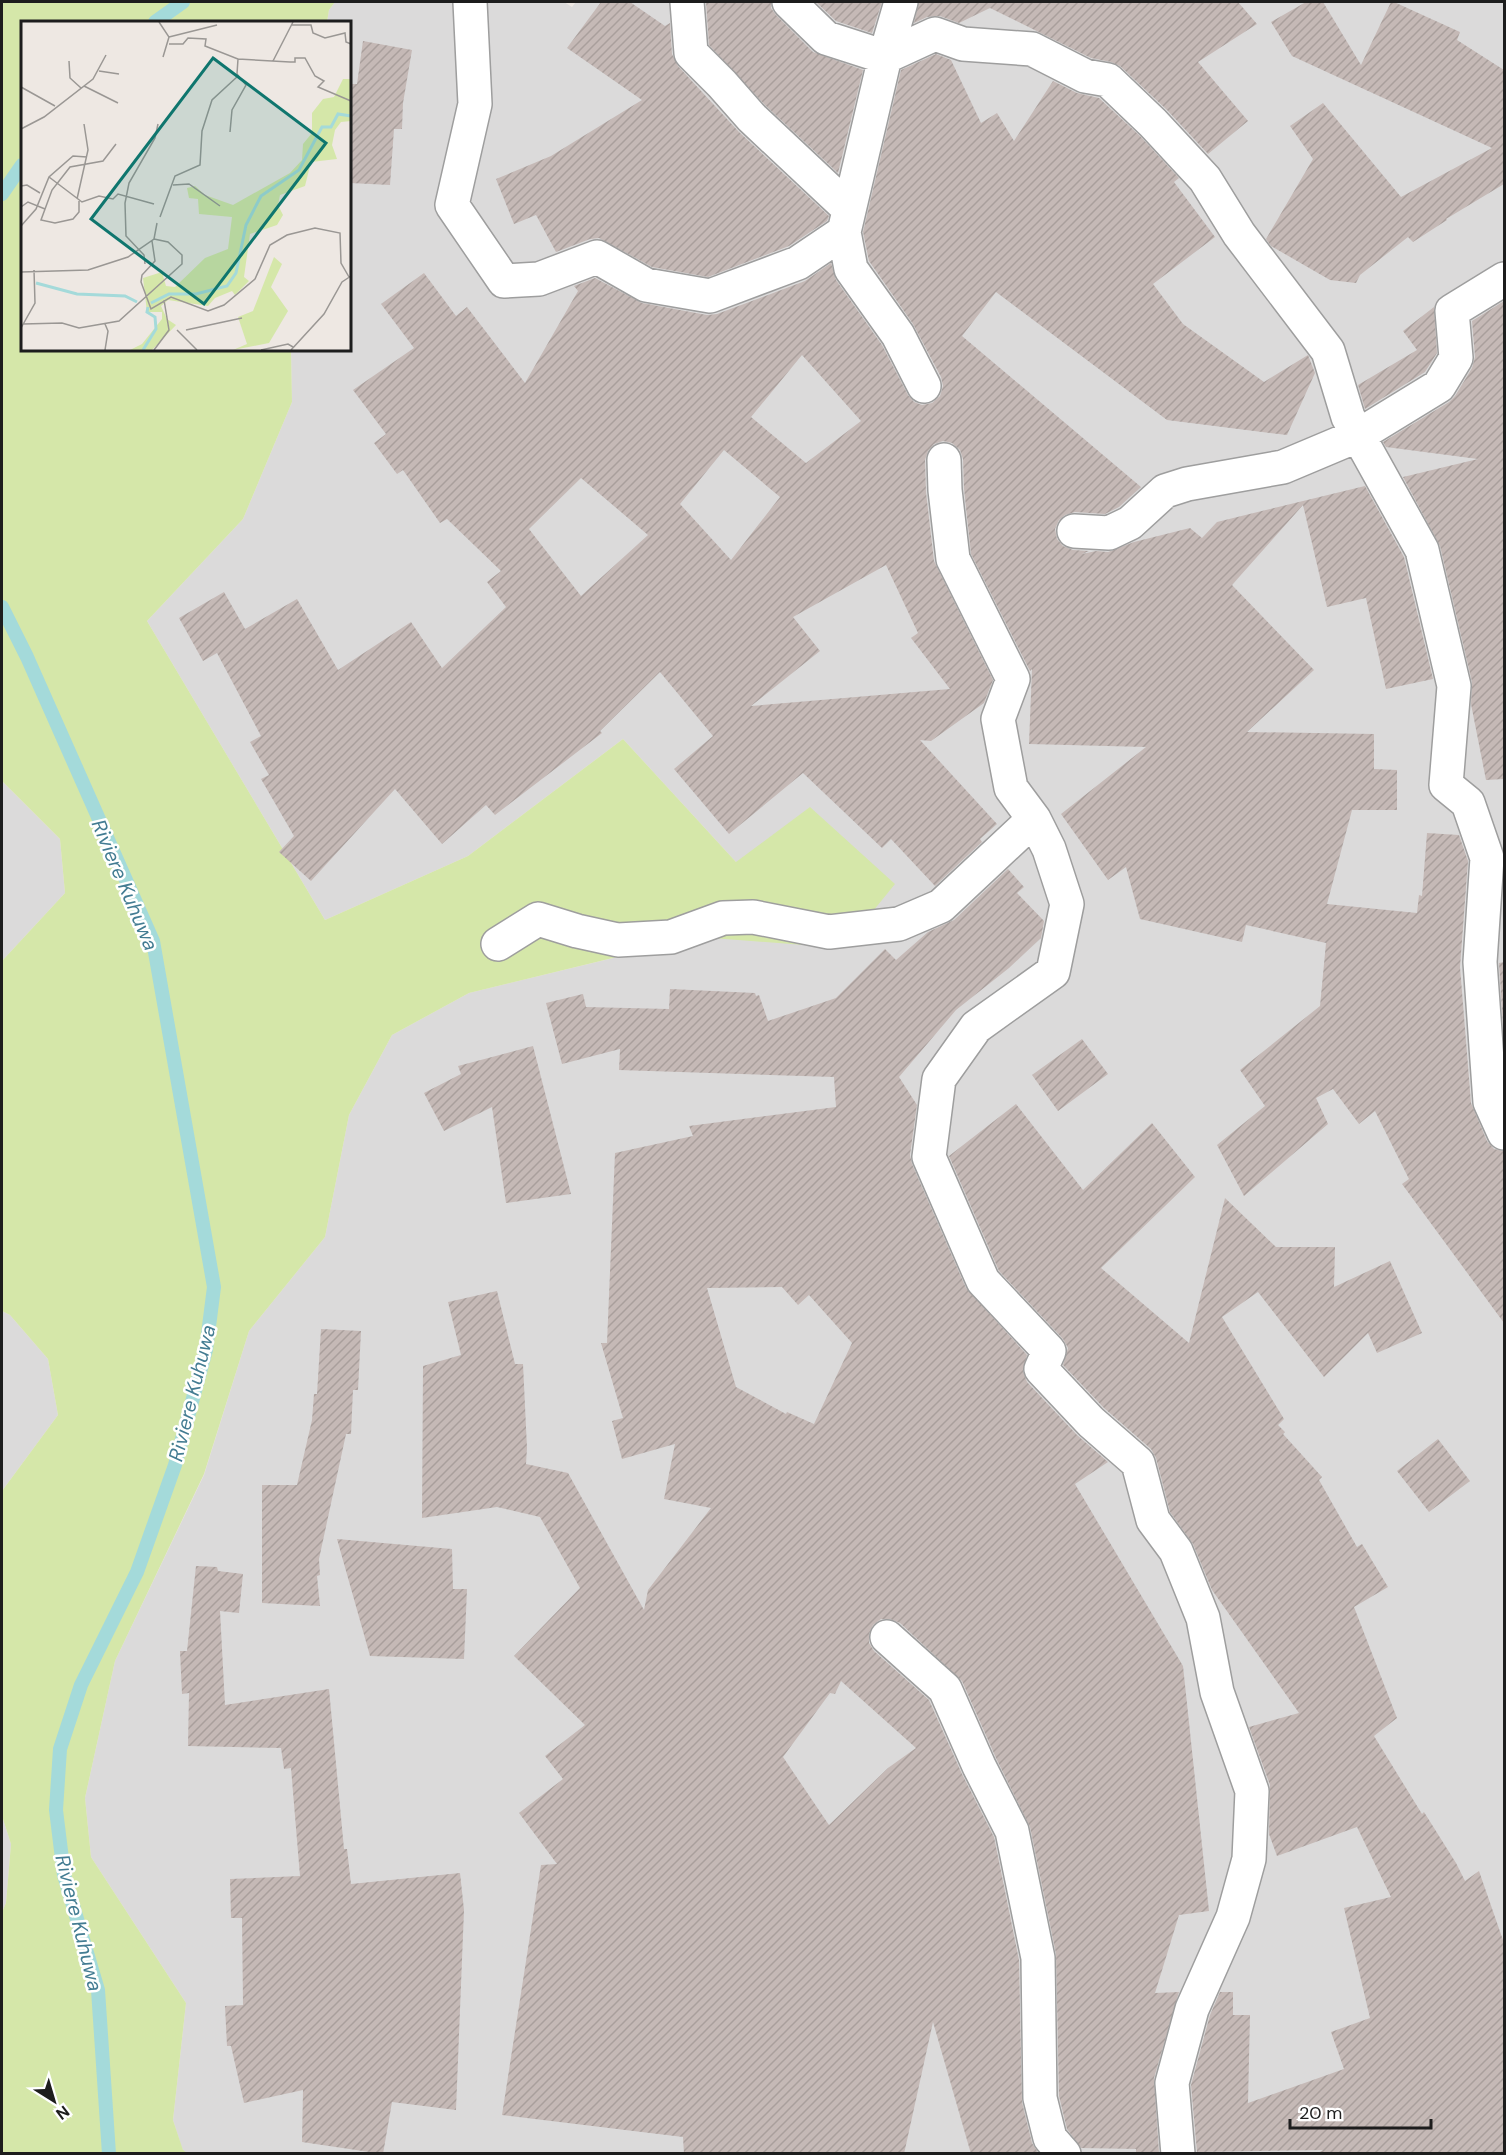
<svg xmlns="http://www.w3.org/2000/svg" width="1506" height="2155" viewBox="0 0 1506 2155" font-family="'DM Sans',sans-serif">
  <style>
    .residential { fill: #dbdada }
    .grass { fill: #d5e7a9 }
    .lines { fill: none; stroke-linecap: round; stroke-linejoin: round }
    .stream { stroke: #a4dada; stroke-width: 14 }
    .building { fill: url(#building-hatch); fill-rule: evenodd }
    .street-casing { stroke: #9e9e9e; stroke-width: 36 }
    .street { stroke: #fff; stroke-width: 33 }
    .labels { text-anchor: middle; stroke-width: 5; stroke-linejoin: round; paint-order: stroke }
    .water-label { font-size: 20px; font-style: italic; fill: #437c92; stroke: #fff }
    .inset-river { fill: none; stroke: #a4dada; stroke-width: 3 }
    .inset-road { fill: none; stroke: #9a9794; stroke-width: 1.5 }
    .view { fill: #0f766e; fill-opacity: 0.15; stroke: #0f766e; stroke-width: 3 }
    .inset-edge { fill: none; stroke: #1d1d1d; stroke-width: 3 }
  </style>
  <defs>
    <pattern id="building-hatch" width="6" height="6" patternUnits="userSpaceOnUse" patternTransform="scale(1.5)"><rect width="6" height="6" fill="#c5b9b6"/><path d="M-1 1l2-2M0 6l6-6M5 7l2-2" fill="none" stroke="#a99f9c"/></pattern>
  </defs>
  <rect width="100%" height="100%" fill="#eee8e3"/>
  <!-- residential -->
  <path class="residential" d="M 335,2 L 564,2 L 572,7 L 576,2 L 1504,2 L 1504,2153 L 187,2153 L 183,2151 L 173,2120 L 186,2003 L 91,1857 L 85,1798 L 115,1661 L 204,1475 L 249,1331 L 325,1237 L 349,1115 L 392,1035 L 469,993 L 700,937 L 736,862 L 623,739 L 468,856 L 325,920 L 147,621 L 243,519 L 292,402 L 291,350 L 350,350 L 350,22 L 327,22 L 329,10 Z
    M 2,781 L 60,839 L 65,893 L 2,961 Z
    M 2,1311 L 10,1315 L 48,1359 L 58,1415 L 2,1491 Z
    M 2,1816 L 11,1844 L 6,1903 L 2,1912 Z"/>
  <!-- grass -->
  <path class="grass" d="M 2,2 L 335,2 L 329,10 L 327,22 L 22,22 L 22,350 L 291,350 L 292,402 L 243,519 L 147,621 L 325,920 L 468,856 L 623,739 L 736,862 L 810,807 L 895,884 L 843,948 L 699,937 L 469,993 L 392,1035 L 349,1115 L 325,1237 L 249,1331 L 204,1474 L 115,1661 L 85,1798 L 91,1857 L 186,2003 L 173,2120 L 183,2150 L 187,2153 L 2,2153 L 2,1912 L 6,1903 L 11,1844 L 2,1816 L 2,1491 L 58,1415 L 48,1359 L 10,1315 L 2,1311 L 2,961 L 65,893 L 60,839 L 2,781 Z"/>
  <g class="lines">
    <!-- stream -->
    <path class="stream" d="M 155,22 L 183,2
      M 2,194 L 22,165
      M 2,607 L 27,657 L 153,941 L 214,1287 L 206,1350 L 175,1465 L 137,1572 L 81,1685 L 60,1749 L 56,1810 L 64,1875 L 98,1990 L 109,2154"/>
  </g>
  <!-- building -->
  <path class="building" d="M 601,2 L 630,2 L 665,26 L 670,23 L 672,54 L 678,66 L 739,132 L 829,216 L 827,221 L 789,246 L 708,277 L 652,267 L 599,238 L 590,239 L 556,252 L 536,215 L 514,224 L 496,179 L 551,156 L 642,100 L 567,48 Z
    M 706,2 L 771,2 L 771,8 L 776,15 L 813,52 L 863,70 L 838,173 L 765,105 L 709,45 Z
    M 818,2 L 882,2 L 872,33 L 836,21 L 817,3 Z
    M 919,2 L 1238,2 L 1257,24 L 1198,62 L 1248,121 L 1208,154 L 1167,110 L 1120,66 L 1111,62 L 1091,58 L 990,8 L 959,23 L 940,16 L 927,17 L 914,23 Z
    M 1306,2 L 1323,2 L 1361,65 L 1391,2 L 1394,2 L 1460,32 L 1457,40 L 1504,70 L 1504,184 L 1446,219 L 1447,220 L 1413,242 L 1408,237 L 1360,275 L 1356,283 L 1330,280 L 1271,246 L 1266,239 L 1313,159 L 1290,126 L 1323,103 L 1401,197 L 1492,148 L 1292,56 L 1271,22 Z
    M 363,41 L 412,50 L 403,103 L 402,129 L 394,129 L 390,185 L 350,183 L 350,84 L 357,84 Z
    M 936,54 L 951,60 L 981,123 L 997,113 L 1014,141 L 1053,81 L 1077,93 L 1099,98 L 1140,136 L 1179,178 L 1174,182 L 1215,237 L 1153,284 L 1183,324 L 1264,382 L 1308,355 L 1315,373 L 1287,435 L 1167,420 L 996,292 L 962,336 L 1141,487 L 1119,507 L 1105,514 L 1075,512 L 1065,515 L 1059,520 L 1055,529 L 1057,539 L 1063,546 L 1073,550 L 1089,551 L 1082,554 L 1096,551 L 1108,552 L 1134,542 L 1190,528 L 1202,538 L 1217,522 L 1365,486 L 1404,557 L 1433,679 L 1386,689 L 1366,598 L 1327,607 L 1303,505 L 1232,585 L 1314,670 L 1247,732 L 1374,734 L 1374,769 L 1397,770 L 1397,810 L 1352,810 L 1327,904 L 1417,913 L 1419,895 L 1422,896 L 1427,833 L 1459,835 L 1468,861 L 1460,967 L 1471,1103 L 1487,1141 L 1494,1149 L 1504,1151 L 1504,1323 L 1402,1184 L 1409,1179 L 1375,1111 L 1359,1124 L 1333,1089 L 1316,1098 L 1328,1124 L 1244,1196 L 1217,1145 L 1265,1106 L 1240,1070 L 1320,1006 L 1326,943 L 1246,925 L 1242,942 L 1140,919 L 1126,867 L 1108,880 L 1061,814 L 1146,747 L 1029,744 L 1032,669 L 1030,671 L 971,554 L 964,489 L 963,459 L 960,450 L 952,443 L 943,441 L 934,444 L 928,451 L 925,460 L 926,492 L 934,561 L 993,680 L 984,703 L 931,741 L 920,740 L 997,824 L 980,839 L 982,842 L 935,886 L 891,839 L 882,848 L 803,773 L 729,834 L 674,769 L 713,736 L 660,672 L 600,731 L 602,733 L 495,815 L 486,805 L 442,844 L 395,789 L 311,881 L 279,852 L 294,836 L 261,779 L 269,775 L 250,742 L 261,736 L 217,653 L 203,661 L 179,618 L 224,592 L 245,629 L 297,599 L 338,670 L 411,622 L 442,668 L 506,607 L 487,582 L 501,571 L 447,519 L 440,523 L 403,470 L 397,474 L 374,443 L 386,434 L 353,390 L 414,348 L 381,304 L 424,273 L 456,316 L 467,307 L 525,383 L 578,291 L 574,286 L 595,278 L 642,303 L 707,315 L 717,314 L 805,281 L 831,263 L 836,280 L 882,345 L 908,395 L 914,402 L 922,405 L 932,403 L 940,396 L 943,386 L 941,377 L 913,324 L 869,261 L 863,232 L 901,70 ZM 802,355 L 861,421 L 806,463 L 751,417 ZM 724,450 L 780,497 L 731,560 L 680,504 ZM 581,478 L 648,535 L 581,596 L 529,529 ZM 886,565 L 918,633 L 911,638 L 950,689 L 751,706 L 820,651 L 793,617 Z
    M 1504,301 L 1504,779 L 1486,780 L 1471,704 L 1472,682 L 1440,546 L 1403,477 L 1478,459 L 1386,447 L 1383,442 L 1449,402 L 1455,396 L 1472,368 L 1475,357 L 1472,321 Z
    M 1434,307 L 1437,353 L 1425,372 L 1365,409 L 1358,385 L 1417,350 L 1403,331 Z
    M 1008,869 L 1024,887 L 1017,893 L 1044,921 L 1041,938 L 1009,968 L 956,1010 L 899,1077 L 917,1105 L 910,1155 L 912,1164 L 966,1288 L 1027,1355 L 1023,1371 L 1027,1382 L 1077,1435 L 1108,1462 L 1075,1484 L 1183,1666 L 1209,1911 L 1179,1915 L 1155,1993 L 1179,1992 L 1154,2078 L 1159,2153 L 1136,2153 L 1136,2149 L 1081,2148 L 1067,2129 L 1059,2096 L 1056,1954 L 1030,1827 L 996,1758 L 962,1681 L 900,1623 L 890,1619 L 881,1619 L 873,1625 L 869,1634 L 869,1643 L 874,1651 L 929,1700 L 962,1774 L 994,1837 L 1019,1960 L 1022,2102 L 1032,2143 L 1039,2154 L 971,2154 L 933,2022 L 904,2154 L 684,2154 L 683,2137 L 502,2115 L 541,1865 L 557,1864 L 519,1813 L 563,1779 L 545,1756 L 585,1725 L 514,1656 L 580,1588 L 540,1517 L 497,1507 L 422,1518 L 423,1366 L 461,1355 L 448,1302 L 497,1291 L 515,1364 L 523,1364 L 527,1448 L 526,1464 L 568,1473 L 644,1610 L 648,1590 L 711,1508 L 664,1499 L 675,1444 L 622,1459 L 612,1421 L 623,1418 L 601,1343 L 607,1343 L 615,1153 L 693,1136 L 689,1126 L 836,1107 L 834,1077 L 619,1070 L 620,1049 L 562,1064 L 546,1003 L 583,994 L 586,1007 L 669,1009 L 670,989 L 755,993 L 756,996 L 759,995 L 768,1021 L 836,998 L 885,949 L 896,960 L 928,932 L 954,920 ZM 782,1287 L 798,1305 L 809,1295 L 852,1343 L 814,1424 L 787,1412 L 786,1414 L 736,1387 L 707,1288 ZM 841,1681 L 916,1748 L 888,1768 L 829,1825 L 783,1757 L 830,1693 L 835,1694 Z
    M 1504,962 L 1504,1042 L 1499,963 Z
    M 1082,1039 L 1108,1074 L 1058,1111 L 1032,1075 Z
    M 533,1046 L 571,1194 L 506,1203 L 492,1107 L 444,1131 L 424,1093 L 461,1074 L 458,1066 Z
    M 1016,1104 L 1083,1190 L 1152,1123 L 1195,1177 L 1101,1268 L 1189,1343 L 1225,1198 L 1276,1247 L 1335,1247 L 1334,1287 L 1390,1261 L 1422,1333 L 1377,1353 L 1368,1333 L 1324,1377 L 1258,1292 L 1222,1317 L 1284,1419 L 1278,1425 L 1285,1432 L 1283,1434 L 1322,1477 L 1319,1480 L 1357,1547 L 1362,1544 L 1388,1587 L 1354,1607 L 1397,1718 L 1374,1736 L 1422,1814 L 1424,1812 L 1456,1863 L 1465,1881 L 1479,1871 L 1504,1943 L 1504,2154 L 1316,2154 L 1323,2150 L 1197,2152 L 1191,2085 L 1210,2015 L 1220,1992 L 1233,1992 L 1233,2015 L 1250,2015 L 1248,2103 L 1344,2069 L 1331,2032 L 1370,2018 L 1344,1908 L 1391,1897 L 1357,1827 L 1277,1856 L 1269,1834 L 1270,1785 L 1249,1727 L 1299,1713 L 1212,1590 L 1193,1544 L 1170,1512 L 1156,1458 L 1151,1449 L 1104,1408 L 1063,1365 L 1068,1348 L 1063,1339 L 999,1271 L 949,1156 Z
    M 321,1329 L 361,1331 L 358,1390 L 353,1390 L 351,1434 L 346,1434 L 319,1559 L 320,1575 L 317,1576 L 320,1606 L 262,1603 L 262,1485 L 297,1485 L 312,1420 L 314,1394 L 317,1394 Z
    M 1438,1439 L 1470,1481 L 1429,1512 L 1397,1471 Z
    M 337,1539 L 452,1549 L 453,1589 L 467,1589 L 464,1659 L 370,1656 Z
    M 196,1566 L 217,1567 L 218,1571 L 243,1574 L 239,1613 L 220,1611 L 225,1705 L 329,1689 L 344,1849 L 347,1849 L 351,1884 L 460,1873 L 464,1910 L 456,2110 L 392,2102 L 383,2154 L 302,2142 L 303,2090 L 244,2103 L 231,2046 L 227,2046 L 225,2006 L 243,2005 L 242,1918 L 231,1918 L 230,1879 L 300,1876 L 291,1768 L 284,1769 L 281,1748 L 188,1746 L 189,1693 L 182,1694 L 180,1651 L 187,1651 Z"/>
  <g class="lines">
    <defs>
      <path id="street" d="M 470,2 L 475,104 L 452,205 L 504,281 L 539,279 L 597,257 L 646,285 L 710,296 L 798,263 L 844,232
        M 687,2 L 691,53 L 722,84 L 752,118 L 849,209
        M 789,2 L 826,38 L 885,57 L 935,34 L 963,44 L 1032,49 L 1085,76 L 1108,80 L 1153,123 L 1205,179 L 1239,234 L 1328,351 L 1348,417 L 1422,550 L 1454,686 L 1446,785 L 1468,803 L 1487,858 L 1480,962 L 1490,1102 L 1504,1133
        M 901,2 L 885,57 L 844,232 L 851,269 L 898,335 L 924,386
        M 944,460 L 945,490 L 953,559 L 1013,679 L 998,719 L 1011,788 L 1034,819 L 1049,849 L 1067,904 L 1053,972 L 976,1027 L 939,1079 L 929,1157 L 983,1281 L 1049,1351 L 1041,1369 L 1091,1422 L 1138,1463 L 1153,1520 L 1176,1551 L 1203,1618 L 1217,1692 L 1252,1791 L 1249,1859 L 1233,1917 L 1192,2009 L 1172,2083 L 1178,2154
        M 1074,531 L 1109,533 L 1130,523 L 1165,491 L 1187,484 L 1283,467 L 1359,435 L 1439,386 L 1456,358 L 1452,311 L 1504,279
        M 498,944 L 538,919 L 577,931 L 618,940 L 671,937 L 723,918 L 753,917 L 829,932 L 899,924 L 941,906 L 1034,819
        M 887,1637 L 945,1689 L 979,1766 L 1012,1831 L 1038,1958 L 1040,2098 L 1050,2138 L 1064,2154"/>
    </defs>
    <!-- street casing -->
    <use href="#street" class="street-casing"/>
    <!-- street -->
    <use href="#street" class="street"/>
  </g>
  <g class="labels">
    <!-- water labels -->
    <g class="water-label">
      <text transform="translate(125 885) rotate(67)" y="7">Riviere Kuhuwa</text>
      <text transform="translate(192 1393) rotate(-76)" y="7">Riviere Kuhuwa</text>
      <text transform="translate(79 1923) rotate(76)" y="7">Riviere Kuhuwa</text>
    </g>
  </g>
  <!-- overview -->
  <g transform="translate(21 21)">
    <rect width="330" height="330" fill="#eee8e3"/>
    <path d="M 322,58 L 330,58 L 330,100 L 320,101 L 314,109 L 311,124 L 316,138 L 290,141 L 284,165 L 259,174 L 257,184 L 262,194 L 256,204 L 229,213 L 223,256 L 228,260 L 214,274 L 211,270 L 194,277 L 187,285 L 147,279 L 140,285 L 146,298 L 155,304 L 131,329 L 109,329 L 121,323 L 141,298 L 141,291 L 126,291 L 122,257 L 141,251 L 145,265 L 154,266 L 184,237 L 207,228 L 211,196 L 178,193 L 177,178 L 168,177 L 166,167 L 174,165 L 184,174 L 212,184 L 269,152 L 281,139 L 282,123 L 291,112 L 291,92 L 302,78 L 313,76 ZM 253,236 L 261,243 L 250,266 L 267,290 L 248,322 L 212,329 L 226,323 L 217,296 L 232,290 Z" fill="#d5e7a9"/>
    <path class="inset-river" d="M 15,262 L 56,273 L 104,275 L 116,281M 130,282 L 148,273 L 175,273 L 206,265 L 215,252 L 225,204 L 240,175 L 278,149 L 301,106 L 310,106 L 317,93 L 330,95M 122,329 L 135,308 L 134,296 L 126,291 L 127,286"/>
    <path class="inset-road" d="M 138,1 L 148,16 L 142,36M 271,4 L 290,4 L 292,12 L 304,17 L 324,12 L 325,21 L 330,23M 148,16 L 196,4M 148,23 L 162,23 L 167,17 L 185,18 L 184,25 L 217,38 L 216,53 L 225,64 L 211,89 L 209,111M 217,38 L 269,41 L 274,41 L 274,37 L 284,37 L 294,55 L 303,60 L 297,66 L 330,80M 48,40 L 49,57 L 60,67M 252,40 L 272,1M 78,50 L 98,53M 63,65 L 97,82M 0,66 L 34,85M 0,108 L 23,96 L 72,58 L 85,34M 28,156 L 61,181 L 78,175 L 92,178 L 97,173 L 133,183M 152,164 L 168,163 L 199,185M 0,165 L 6,164 L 19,172M 56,178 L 67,129 L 63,103M 58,180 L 58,191 L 52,198 L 34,202 L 20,199 L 31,169 L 49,146 L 82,140 L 95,123M 0,186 L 7,181 L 24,188M 139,196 L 154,155 L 179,144 L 181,110 L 191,79 L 217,55M 0,205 L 15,188 L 28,156 L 52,135 L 66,136M 131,220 L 134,240 L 121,254 L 120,261 L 130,288 L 150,276 L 187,290 L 203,284 L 234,258 L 249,224 L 266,214 L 294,207 L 319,212 L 320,242 L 328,256M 124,243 L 123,234 L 105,215 L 104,182 L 108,162 L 134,117 L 137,103M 0,251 L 67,249 L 107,236 L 133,218 L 136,202M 2,303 L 41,302 L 58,307 L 98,300 L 161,243 L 161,234 L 147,221 L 133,218M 84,303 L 87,310 L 84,329M 0,307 L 14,282 L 13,249M 156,309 L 176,329M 165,309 L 221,297M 133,329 L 148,309 L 143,279M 240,329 L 267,323 L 272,326M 270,329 L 303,293 L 321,261 L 330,255"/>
    <path class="view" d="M 192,37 L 305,122 L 183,283 L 70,198 Z"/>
    <rect width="330" height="330" class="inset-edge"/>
  </g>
  <!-- border -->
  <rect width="1506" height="2155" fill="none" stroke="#1d1d1d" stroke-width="6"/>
  <!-- north arrow -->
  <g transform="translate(54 2101) rotate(143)" stroke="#ffffff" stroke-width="4.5" paint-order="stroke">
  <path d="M0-4.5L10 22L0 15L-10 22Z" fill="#1d1d1d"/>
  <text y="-9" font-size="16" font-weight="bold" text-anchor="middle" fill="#1d1d1d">N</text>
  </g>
  <!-- scale -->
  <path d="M1290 2119v9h141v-9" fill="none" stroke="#1d1d1d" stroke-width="3"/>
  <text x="1299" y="2119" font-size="18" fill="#1d1d1d" stroke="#ffffff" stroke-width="4.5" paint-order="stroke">20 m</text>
</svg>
